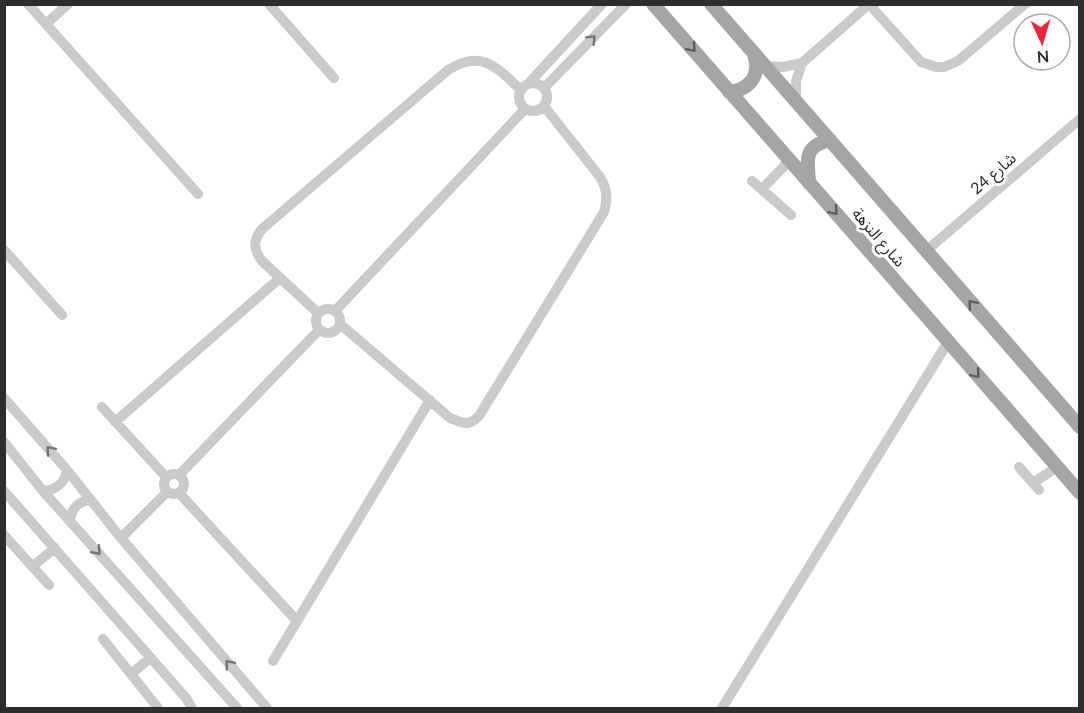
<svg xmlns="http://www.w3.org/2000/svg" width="1084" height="713" viewBox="0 0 1084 713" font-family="Lato,'Noto Sans Arabic',sans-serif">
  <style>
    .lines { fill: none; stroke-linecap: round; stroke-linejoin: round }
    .minor { stroke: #cacaca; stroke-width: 10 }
    .major { stroke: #a5a5a5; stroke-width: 14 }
    .oneway { stroke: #747474 }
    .oneway2 { stroke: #5d5d5d }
    .labels { text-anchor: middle; stroke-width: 6; stroke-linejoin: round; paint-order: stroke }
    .street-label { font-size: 16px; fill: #2d2d2d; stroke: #fff }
  </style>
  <rect width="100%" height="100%" fill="#fff"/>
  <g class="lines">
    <!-- minor -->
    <path class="minor" d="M 28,4 L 198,194
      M 269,4 L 334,78
      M 869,4 L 921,62 L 936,67 L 944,67 L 958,61 L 1025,4
      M 46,24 L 68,4
      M 764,66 L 783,67 L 802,63
      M 529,83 L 602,4
      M519 97a14 14 0 1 1 28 0a14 14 0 1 1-28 0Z
      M 544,88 L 626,4
      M 796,102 L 796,81 L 802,63 L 869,4
      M 752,181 L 791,215
      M 762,189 L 789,161
      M 4,250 L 62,315
      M 926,251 L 1080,119
      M316 321a12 12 0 1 1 24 0a12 12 0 1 1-24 0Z
      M 335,311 L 525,109
      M 318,313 L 262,261 C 253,249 253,240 262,229 L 448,70 C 482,49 496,67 521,90
      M 340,324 L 450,418 C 463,423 468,427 479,416 L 604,212 C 608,198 607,189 600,177 L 544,106
      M 4,398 L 67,470 L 121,538 L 267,708
      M 102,407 L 166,477
      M 115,422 L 280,278
      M 4,442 L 43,491 L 237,708
      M 1019,467 L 1039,490
      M164 484a10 10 0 1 1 20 0a10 10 0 1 1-20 0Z
      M 179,475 L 319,330
      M 1033,483 L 1057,467
      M 4,491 L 186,698 L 192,708
      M 43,491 C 56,490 65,483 67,470
      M 179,493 L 297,621
      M 70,521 C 71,508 79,501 91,500
      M 4,535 L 49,585
      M 121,538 L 167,492
      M 33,566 L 55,548
      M 103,639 L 158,708
      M 273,661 L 430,400
      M 131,674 L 150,658
      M 722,708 L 948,342"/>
    <!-- major -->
    <path class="major" d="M 653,4 L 926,316 L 1080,493
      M 711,4 L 1080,427
      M 729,92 C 742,91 755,83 756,69 C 757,64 755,58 754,54
      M 809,183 C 808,160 802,147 830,140"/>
  </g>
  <!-- one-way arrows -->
  <defs><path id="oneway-chevron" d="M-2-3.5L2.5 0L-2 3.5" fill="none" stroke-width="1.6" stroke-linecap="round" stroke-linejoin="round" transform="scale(1.5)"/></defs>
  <g class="oneway">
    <use href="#oneway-chevron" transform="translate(592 39) rotate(-45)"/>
    <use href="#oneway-chevron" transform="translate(50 450) rotate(-131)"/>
    <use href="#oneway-chevron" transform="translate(97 551) rotate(48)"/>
    <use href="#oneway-chevron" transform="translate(229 664) rotate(-130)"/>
  </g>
  <g class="oneway2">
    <use href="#oneway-chevron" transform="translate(692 48) rotate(49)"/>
    <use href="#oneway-chevron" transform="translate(834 211) rotate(49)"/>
    <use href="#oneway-chevron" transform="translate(972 304) rotate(-131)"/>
    <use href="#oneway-chevron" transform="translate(976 374) rotate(49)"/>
  </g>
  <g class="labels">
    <!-- street labels -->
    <g class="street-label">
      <text transform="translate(993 173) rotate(-41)" y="6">شارع 24</text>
      <text transform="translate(879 237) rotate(49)" y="6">شارع النزهة</text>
    </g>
  </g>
  <!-- border -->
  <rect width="1084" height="713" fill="none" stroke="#2d2d2d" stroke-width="12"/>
  <!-- north arrow -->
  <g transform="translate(1042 42) rotate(176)"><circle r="28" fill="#ffffff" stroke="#ababab" stroke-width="1.5"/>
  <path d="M0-4.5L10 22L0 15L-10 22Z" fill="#ec2739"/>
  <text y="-9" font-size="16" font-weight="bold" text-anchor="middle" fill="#2d2d2d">N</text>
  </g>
</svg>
